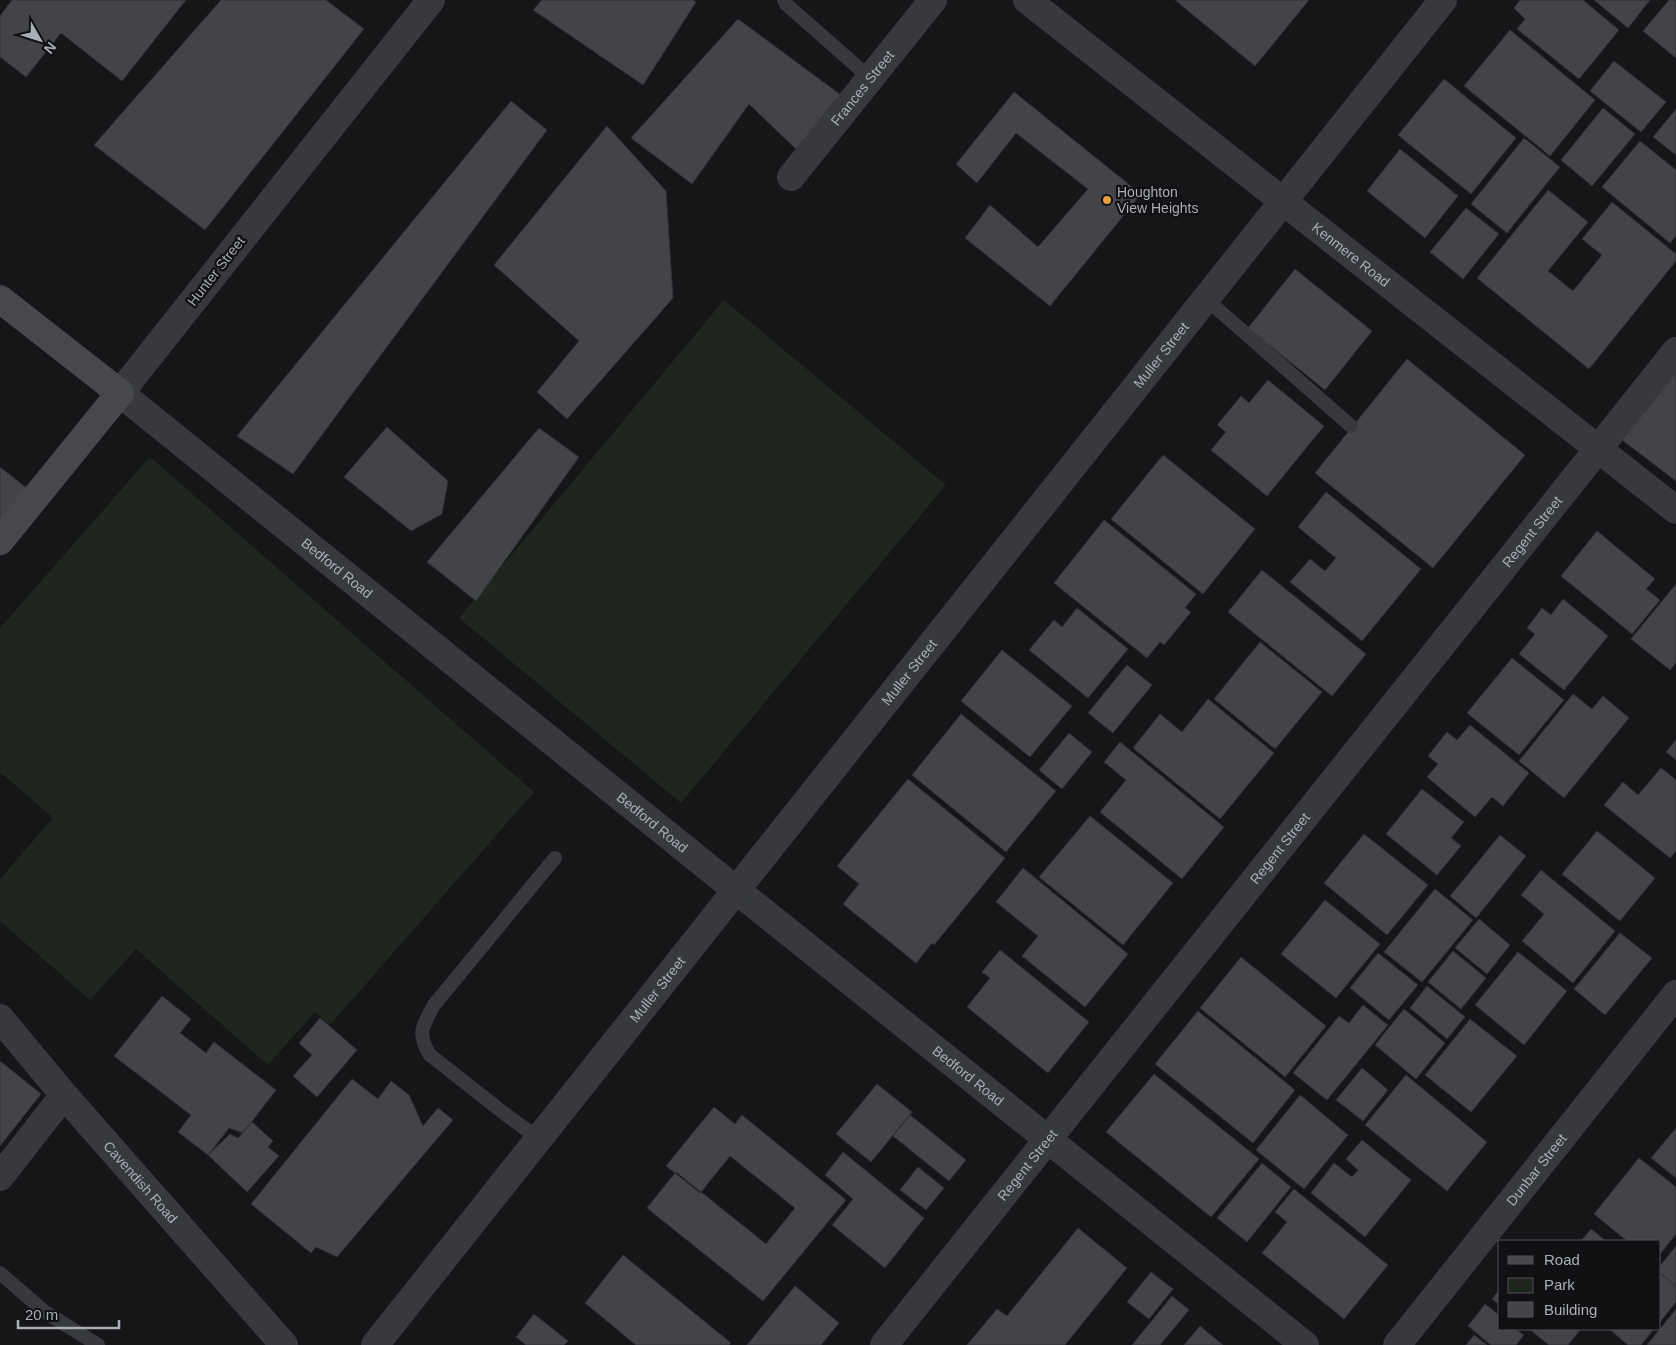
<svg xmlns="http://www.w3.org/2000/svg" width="1676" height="1345" viewBox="0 0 1676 1345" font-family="Arial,sans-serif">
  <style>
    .green { fill: #1f261f }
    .building { fill: #434448; stroke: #303134; fill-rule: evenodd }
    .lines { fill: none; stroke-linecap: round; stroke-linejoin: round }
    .service { stroke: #37393d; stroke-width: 14 }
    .minor { stroke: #37393d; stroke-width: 28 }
    .secondary { stroke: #46484d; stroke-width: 28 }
    .poi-dot { fill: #e5a141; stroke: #111113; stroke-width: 2 }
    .labels { text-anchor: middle; stroke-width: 4.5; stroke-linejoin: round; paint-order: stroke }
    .street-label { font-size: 14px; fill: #a9aeb7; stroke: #111113 }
    .poi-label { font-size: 14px; fill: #a9aeb7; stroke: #111113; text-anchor: start }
  </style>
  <rect width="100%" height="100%" fill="#161618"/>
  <!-- green -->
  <path class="green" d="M 724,300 L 946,485 L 681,803 L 459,618 Z
    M 150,457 L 534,792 L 330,1025 L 315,1012 L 268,1065 L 136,949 L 90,1000 L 0,921 L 0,879 L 53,818 L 0,772 L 0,628 Z"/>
  <!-- building -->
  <path class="building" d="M 12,0 L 186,0 L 122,81 L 61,33 L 26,77 L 0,57 L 0,16 Z
    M 221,0 L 326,0 L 364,29 L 205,230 L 94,145 Z
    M 542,0 L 693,0 L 696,2 L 643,85 L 533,10 Z
    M 1175,0 L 1309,0 L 1255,66 Z
    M 1520,0 L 1583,0 L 1619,30 L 1579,79 L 1517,29 L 1525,19 L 1514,8 Z
    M 1594,0 L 1650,0 L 1628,28 Z
    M 1669,0 L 1676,0 L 1676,58 L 1643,31 Z
    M 738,19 L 845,98 L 800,153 L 749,104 L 692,184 L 631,138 Z
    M 1510,30 L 1595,100 L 1550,156 L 1464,86 Z
    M 1614,61 L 1666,102 L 1641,132 L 1590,91 Z
    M 1444,79 L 1516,138 L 1471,194 L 1398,135 Z
    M 1014,92 L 1141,194 L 1050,306 L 965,238 L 990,205 L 1038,247 L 1088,189 L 1016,133 L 977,183 L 956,164 Z
    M 511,101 L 547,130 L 293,474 L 237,436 Z
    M 1603,108 L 1635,134 L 1592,186 L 1561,160 Z
    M 1676,109 L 1676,155 L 1653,137 Z
    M 607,126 L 666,191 L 673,298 L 567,419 L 537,392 L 579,341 L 494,265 Z
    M 1524,138 L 1560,167 L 1507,233 L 1471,204 Z
    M 1640,141 L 1676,170 L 1676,236 L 1670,243 L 1602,187 Z
    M 1400,149 L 1458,196 L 1425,238 L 1367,191 Z
    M 1548,190 L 1588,222 L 1548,271 L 1573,291 L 1602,255 L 1582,239 L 1612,202 L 1676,254 L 1676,261 L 1589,369 L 1477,278 Z
    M 1466,208 L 1499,234 L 1463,279 L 1430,252 Z
    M 1295,269 L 1372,331 L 1325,390 L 1248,328 Z
    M 1407,359 L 1525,455 L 1433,568 L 1315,473 Z
    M 1666,365 L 1676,374 L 1676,481 L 1613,433 Z
    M 1268,380 L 1324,426 L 1267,496 L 1211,450 L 1226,432 L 1217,425 L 1241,396 L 1249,403 Z
    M 387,427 L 448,481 L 442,514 L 411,531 L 344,477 Z
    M 539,428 L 579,457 L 476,601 L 427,562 Z
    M 1163,455 L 1255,529 L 1203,594 L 1111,519 Z
    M 0,467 L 28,489 L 0,523 Z
    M 1326,492 L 1421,569 L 1362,641 L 1290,582 L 1310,559 L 1325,571 L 1336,558 L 1298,527 Z
    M 1104,520 L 1196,594 L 1185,608 L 1191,612 L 1164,645 L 1160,642 L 1147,658 L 1054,583 Z
    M 1597,531 L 1655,579 L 1646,589 L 1660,600 L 1632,634 L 1561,576 Z
    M 1262,570 L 1366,654 L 1332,696 L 1228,612 Z
    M 1676,584 L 1676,663 L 1670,670 L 1631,639 Z
    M 1563,599 L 1608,636 L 1564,690 L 1519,654 L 1535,634 L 1527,628 L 1542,608 L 1551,615 Z
    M 1077,608 L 1128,649 L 1088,698 L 1029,650 L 1054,620 L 1062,627 Z
    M 1260,642 L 1322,692 L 1275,749 L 1214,699 Z
    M 1002,650 L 1072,706 L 1030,757 L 961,701 Z
    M 1512,658 L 1564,700 L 1519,755 L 1467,713 Z
    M 1127,665 L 1152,685 L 1113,733 L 1088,713 Z
    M 1573,694 L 1592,709 L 1603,696 L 1629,718 L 1564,798 L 1519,761 Z
    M 1208,699 L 1274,753 L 1220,819 L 1133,748 L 1160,714 L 1182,732 Z
    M 961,714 L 1056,791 L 1006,852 L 912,775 Z
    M 1470,725 L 1529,773 L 1503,806 L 1492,797 L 1475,817 L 1427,777 L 1438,764 L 1428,756 L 1447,732 L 1457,740 Z
    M 1069,733 L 1092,752 L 1062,789 L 1039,770 Z
    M 1676,740 L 1676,760 L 1666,752 Z
    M 1120,742 L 1224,827 L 1182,879 L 1100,812 L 1126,780 L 1104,762 Z
    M 1661,768 L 1676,780 L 1676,851 L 1670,858 L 1604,805 L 1623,782 L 1638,795 Z
    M 908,779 L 1005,858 L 934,945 L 932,943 L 916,963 L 843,904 L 859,884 L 837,866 Z
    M 1422,789 L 1464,822 L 1451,838 L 1461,846 L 1437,875 L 1386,834 Z
    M 1090,816 L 1173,883 L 1123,945 L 1039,877 Z
    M 1597,831 L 1655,878 L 1620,921 L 1562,874 Z
    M 1364,834 L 1428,885 L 1387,935 L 1324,883 Z
    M 1500,835 L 1526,856 L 1476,918 L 1450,896 Z
    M 1023,868 L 1128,954 L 1085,1007 L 1022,956 L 1038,936 L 996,902 Z
    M 1541,870 L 1615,931 L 1573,983 L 1522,941 L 1544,914 L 1521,895 Z
    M 1435,889 L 1473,920 L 1422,982 L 1384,952 Z
    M 1325,900 L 1380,944 L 1336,998 L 1281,954 Z
    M 1479,919 L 1510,945 L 1487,974 L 1455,948 Z
    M 1620,933 L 1652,958 L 1605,1015 L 1574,989 Z
    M 1000,950 L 1089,1022 L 1048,1073 L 967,1007 L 990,978 L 982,972 Z
    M 1453,951 L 1486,978 L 1461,1009 L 1428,982 Z
    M 1518,952 L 1567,991 L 1524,1045 L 1475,1005 Z
    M 1378,953 L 1418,985 L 1389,1020 L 1350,988 Z
    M 1241,957 L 1326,1026 L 1285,1077 L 1200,1008 Z
    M 1427,986 L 1465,1017 L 1447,1039 L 1410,1008 Z
    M 162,996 L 191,1019 L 180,1033 L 206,1053 L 214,1042 L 276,1090 L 243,1133 L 229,1128 L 208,1155 L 178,1132 L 191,1115 L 114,1056 Z
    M 1363,1005 L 1388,1025 L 1327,1100 L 1293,1073 L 1339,1016 L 1349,1023 Z
    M 1404,1009 L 1445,1043 L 1416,1079 L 1375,1045 Z
    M 1198,1011 L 1295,1090 L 1253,1143 L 1155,1064 Z
    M 320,1018 L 357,1050 L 317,1097 L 293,1076 L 312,1055 L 299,1043 Z
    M 1470,1019 L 1517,1056 L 1471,1112 L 1425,1075 Z
    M 0,1061 L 41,1094 L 0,1146 Z
    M 1362,1068 L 1388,1090 L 1363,1121 L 1336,1100 Z
    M 1154,1074 L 1259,1159 L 1211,1217 L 1106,1132 Z
    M 1406,1075 L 1487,1142 L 1447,1191 L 1365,1125 Z
    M 352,1079 L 378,1099 L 391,1081 L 409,1095 L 423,1126 L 438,1108 L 453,1120 L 337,1257 L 316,1247 L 311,1253 L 251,1204 Z
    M 877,1084 L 912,1112 L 871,1162 L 836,1134 Z
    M 1300,1095 L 1348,1135 L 1304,1189 L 1256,1150 Z
    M 714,1107 L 735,1124 L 742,1115 L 846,1200 L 763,1301 L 647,1208 L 675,1173 L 666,1166 ZM 730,1156 L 795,1208 L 766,1244 L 701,1192 ZM 676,1172 L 701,1192 L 700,1193 L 675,1173 Z
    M 910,1115 L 966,1160 L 949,1181 L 893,1136 Z
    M 252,1122 L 273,1141 L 268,1147 L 279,1156 L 247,1192 L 208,1155 L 230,1134 L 238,1138 Z
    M 1676,1128 L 1676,1178 L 1651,1158 Z
    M 1362,1140 L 1411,1180 L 1365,1237 L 1311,1193 L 1334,1163 L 1352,1177 L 1358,1170 L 1346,1159 Z
    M 843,1152 L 924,1218 L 885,1268 L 832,1225 L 853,1199 L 825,1175 Z
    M 1639,1158 L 1676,1187 L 1676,1234 L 1660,1254 L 1660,1241 L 1627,1241 L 1594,1214 Z
    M 1262,1163 L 1291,1187 L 1247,1242 L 1217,1218 Z
    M 918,1167 L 944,1188 L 926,1210 L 900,1190 Z
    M 1294,1189 L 1388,1265 L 1344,1319 L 1262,1253 L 1287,1222 L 1275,1212 Z
    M 1078,1228 L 1127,1268 L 1065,1345 L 967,1345 L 997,1309 L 1007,1316 Z
    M 1591,1229 L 1606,1241 L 1581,1241 Z
    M 1676,1246 L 1676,1286 L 1660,1273 L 1660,1266 Z
    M 623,1255 L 731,1343 L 729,1345 L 636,1345 L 585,1303 Z
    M 1151,1272 L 1173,1289 L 1149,1319 L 1127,1302 Z
    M 1660,1273 L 1676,1286 L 1676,1302 L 1660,1322 Z
    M 795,1286 L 839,1323 L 821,1345 L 747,1345 Z
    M 1500,1289 L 1500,1305 L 1492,1299 Z
    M 1172,1296 L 1189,1310 L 1160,1345 L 1132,1345 Z
    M 1485,1304 L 1500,1316 L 1500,1329 L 1515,1329 L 1524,1335 L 1516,1345 L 1491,1345 L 1468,1326 Z
    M 1676,1309 L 1676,1345 L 1647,1345 Z
    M 534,1314 L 568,1341 L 564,1345 L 526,1345 L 516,1337 Z
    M 1200,1326 L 1223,1345 L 1184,1345 Z
    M 1529,1329 L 1581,1329 L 1568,1345 L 1549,1345 Z
    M 1609,1329 L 1654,1329 L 1641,1345 L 1628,1345 Z
    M 1474,1335 L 1487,1345 L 1466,1345 Z"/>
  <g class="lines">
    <!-- service -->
    <path class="service" d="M 784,0 L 786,4 L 870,78
      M 1206,299 L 1351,426
      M 539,1139 L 505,1114 L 430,1055 C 416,1033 423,1026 434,1005 L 555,858
      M 0,1273 L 45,1312 L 98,1345"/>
    <!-- minor -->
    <g class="minor">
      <path id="s1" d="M 431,0 L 120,393 L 736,890 L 1305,1345"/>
      <path id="s2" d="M 1027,0 L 1676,510"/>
      <path id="s3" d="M 791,177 L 933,0"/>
      <path id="s4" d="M 0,1018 L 64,1095 L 284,1345"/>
      <path d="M 0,1177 L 64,1095"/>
      <path id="s5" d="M 375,1345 L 1443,0"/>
      <path id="s6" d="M 884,1345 L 1676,351"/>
      <path id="s7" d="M 1397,1345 L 1676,994"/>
    </g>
    <!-- secondary -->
    <path class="secondary" d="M 0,299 L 120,393 L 0,541"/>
  </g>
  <!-- markers -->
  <circle class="poi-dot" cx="1107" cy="200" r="5"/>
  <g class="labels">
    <!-- street labels -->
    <g class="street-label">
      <text dy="5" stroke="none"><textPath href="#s3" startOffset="114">Frances Street</textPath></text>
      <text dy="5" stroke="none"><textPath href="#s2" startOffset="412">Kenmere Road</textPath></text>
      <text transform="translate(216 271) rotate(-52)" y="5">Hunter Street</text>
      <text dy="5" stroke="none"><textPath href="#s5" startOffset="1264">Muller Street</textPath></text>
      <text dy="5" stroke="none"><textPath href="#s6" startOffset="1040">Regent Street</textPath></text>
      <text dy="5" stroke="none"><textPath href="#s1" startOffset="780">Bedford Road</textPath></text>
      <text dy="5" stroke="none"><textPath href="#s5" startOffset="859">Muller Street</textPath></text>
      <text dy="5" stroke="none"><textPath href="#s1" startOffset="1185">Bedford Road</textPath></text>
      <text dy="5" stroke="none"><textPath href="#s6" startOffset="635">Regent Street</textPath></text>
      <text dy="5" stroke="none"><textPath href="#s5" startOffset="454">Muller Street</textPath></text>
      <text dy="5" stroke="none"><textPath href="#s1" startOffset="1590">Bedford Road</textPath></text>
      <text dy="5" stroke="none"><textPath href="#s6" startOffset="230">Regent Street</textPath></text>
      <text dy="5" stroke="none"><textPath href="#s7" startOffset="224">Dunbar Street</textPath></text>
      <text dy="5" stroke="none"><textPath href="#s4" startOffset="216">Cavendish Road</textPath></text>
    </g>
    <!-- poi labels -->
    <g class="poi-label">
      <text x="1117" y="197">Houghton<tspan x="1117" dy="16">View Heights</tspan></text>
    </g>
  </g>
  <!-- legend -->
  <rect x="1498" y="1240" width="162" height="90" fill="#111113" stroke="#4e5055"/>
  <rect x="1508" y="1256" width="25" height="8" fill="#46484d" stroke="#4e5055"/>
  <text x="1544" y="1265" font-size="15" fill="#a9aeb7">Road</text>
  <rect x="1508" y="1278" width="25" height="15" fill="#1f261f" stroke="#4e5055"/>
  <text x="1544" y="1290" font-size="15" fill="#a9aeb7">Park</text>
  <rect x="1508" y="1302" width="25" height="15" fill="#434448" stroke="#4e5055"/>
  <text x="1544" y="1315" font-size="15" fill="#a9aeb7">Building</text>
  <!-- north arrow -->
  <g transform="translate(40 40) rotate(129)" stroke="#111113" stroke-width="4" paint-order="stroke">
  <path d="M0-4L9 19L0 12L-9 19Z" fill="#a9aeb7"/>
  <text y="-8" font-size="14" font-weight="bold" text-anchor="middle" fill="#a9aeb7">N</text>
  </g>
  <!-- scale -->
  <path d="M18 1320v8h101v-8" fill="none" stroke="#a9aeb7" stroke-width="2.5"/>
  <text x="25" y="1320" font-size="15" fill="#a9aeb7" stroke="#111113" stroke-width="4" paint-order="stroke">20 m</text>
</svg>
